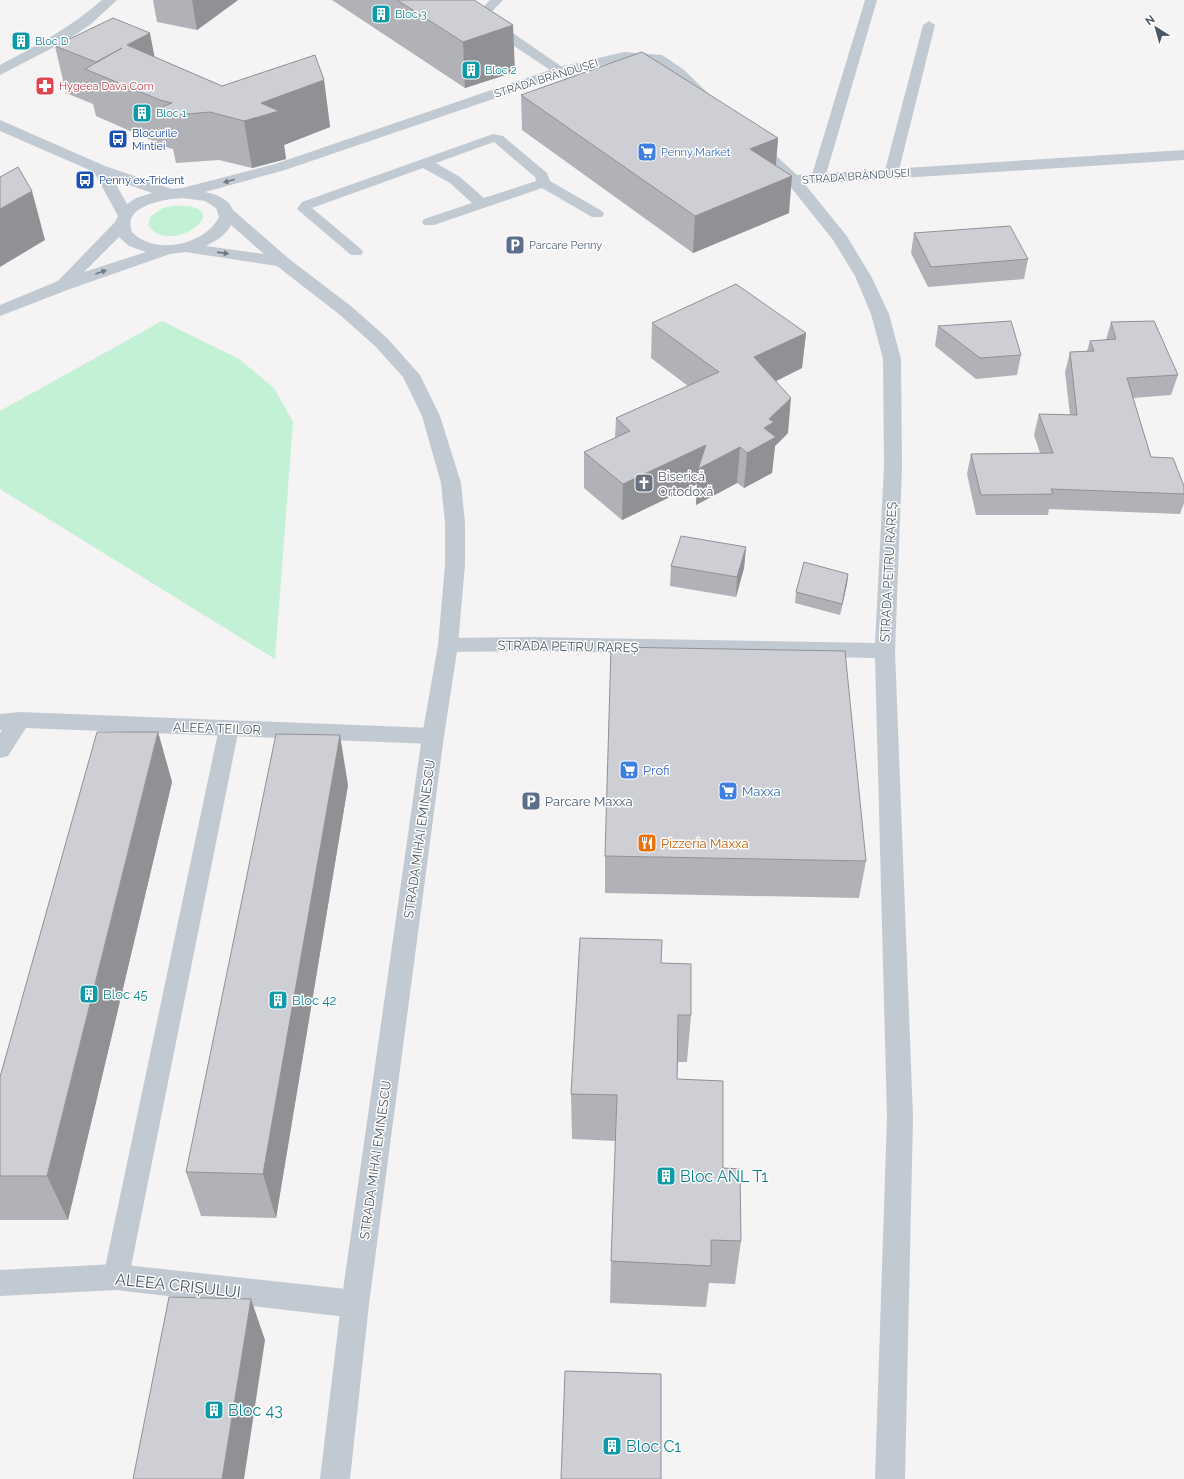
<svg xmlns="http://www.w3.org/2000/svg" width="1184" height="1479" viewBox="0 0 1184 1479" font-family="Raleway,sans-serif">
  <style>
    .green { fill: #c3f1d5 }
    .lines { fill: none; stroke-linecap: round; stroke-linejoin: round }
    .service { fill: #c1cad2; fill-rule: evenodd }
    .minor { fill: #c1cad2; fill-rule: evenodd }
    .tertiary { fill: #c1cad2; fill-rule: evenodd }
    .wall { fill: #b0b2b7 }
    .shaded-wall { fill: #909195 }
    .building { fill: #cdcfd5; stroke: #909195 }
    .oneway { fill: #6e7983 }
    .labels { text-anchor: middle; stroke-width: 3; stroke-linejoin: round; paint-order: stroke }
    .far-culture-label { font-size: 11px; fill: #0d838f; stroke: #fff; text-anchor: start }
    .far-street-label { font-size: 11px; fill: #4a5661; stroke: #fff }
    .far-health-label { font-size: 11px; fill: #be3a42; stroke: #fff; text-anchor: start }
    .far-transit-label { font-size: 11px; fill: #164399; stroke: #fff; text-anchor: start }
    .far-shop-label { font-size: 11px; fill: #366cbe; stroke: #fff; text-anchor: start }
    .far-service-label { font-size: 11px; fill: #4e5e75; stroke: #fff; text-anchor: start }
    .worship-label { font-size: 13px; fill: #5b616d; stroke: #fff; text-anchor: start }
    .street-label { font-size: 13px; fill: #4a5661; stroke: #fff }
    .shop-label { font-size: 13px; fill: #366cbe; stroke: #fff; text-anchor: start }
    .service-label { font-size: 13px; fill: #4e5e75; stroke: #fff; text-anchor: start }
    .food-label { font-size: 13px; fill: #c56008; stroke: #fff; text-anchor: start }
    .culture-label { font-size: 13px; fill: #0d838f; stroke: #fff; text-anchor: start }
    .near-culture-label { font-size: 16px; fill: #0d838f; stroke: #fff; text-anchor: start }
    .near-street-label { font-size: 16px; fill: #4a5661; stroke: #fff }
  </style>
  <rect width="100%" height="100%" fill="#f5f3f3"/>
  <!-- green -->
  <path class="green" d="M 172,206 C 244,202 171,260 148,225 L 151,216 L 163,208 Z
    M 162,321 L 239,359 L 274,388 L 293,422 L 275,659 L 0,489 L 0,411 Z"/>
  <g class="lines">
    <!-- service -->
    <path class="service" d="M 490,0 L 503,0 L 484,20 L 476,20 L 474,17 L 476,14 Z
      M 865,0 L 877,0 L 825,178 L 823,181 L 813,181 L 811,178 Z
      M 929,21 L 935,25 L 898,174 L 896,177 L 886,177 L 884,174 L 923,25 Z
      M 493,134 L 503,136 L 547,173 L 550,181 L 602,211 L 604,214 L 602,217 L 592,217 L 542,188 L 434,225 L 424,225 L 422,222 L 424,219 L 472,203 L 450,183 L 423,168 L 312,208 L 361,249 L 363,252 L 361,255 L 351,255 L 297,209 L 302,202 ZM 494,142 L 535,177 L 536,181 L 484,198 L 460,177 L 436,163 Z
      M 229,721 L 236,723 L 239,728 L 129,1277 L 125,1286 L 116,1289 L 107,1286 L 103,1277 L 219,728 L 222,723 Z"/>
    <!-- minor -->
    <path class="minor" d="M 102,0 L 117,0 L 91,24 L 66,41 L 0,75 L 0,65 C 36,46 71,27 102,0 Z
      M 440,0 L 457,0 L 485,14 L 568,71 L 566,74 L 556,74 L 475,20 L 442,3 Z
      M 793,175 L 799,177 L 846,235 L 871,276 L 889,314 L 901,359 L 902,467 L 895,651 L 913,1117 L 905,1479 L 875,1479 L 887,1117 L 875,658 L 530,651 L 448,652 L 441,650 L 438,645 L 441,640 L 448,638 L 530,637 L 875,643 L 884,467 L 883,359 L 871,314 L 855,276 L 833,240 L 785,180 L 787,177 Z
      M 20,712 L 433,728 L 441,730 L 444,736 L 441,742 L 433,744 L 26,728 L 8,756 L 0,758 L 0,733 L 2,730 L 0,730 L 0,714 Z
      M 116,1264 L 355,1290 L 365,1294 L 369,1304 L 365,1314 L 355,1318 L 116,1290 L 0,1296 L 0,1270 Z"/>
    <!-- tertiary -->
    <path class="tertiary" d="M 624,52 L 662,55 L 683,69 L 717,102 L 715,105 L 705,105 L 673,75 L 654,62 L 624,60 L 566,74 L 285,170 L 205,192 C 216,194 229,199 233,210 L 288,258 L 352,307 L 387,338 L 420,375 L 440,416 L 461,483 L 465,523 L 465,565 L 458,645 L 444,736 L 369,1304 L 350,1479 L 320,1479 L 341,1304 L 422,736 L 438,645 L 445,565 L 445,523 L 441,483 L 422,416 L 403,377 L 375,346 L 340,315 L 277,266 L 185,252 L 170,254 L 70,289 L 0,316 L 0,305 L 58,281 L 115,222 L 118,216 L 94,172 L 0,131 L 0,120 L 105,166 L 172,189 L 182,188 L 275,164 L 556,68 ZM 113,179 L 152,193 L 136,198 L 127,204 ZM 183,198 L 205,201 L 216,208 L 219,217 C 205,245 155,256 132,232 C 121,205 166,199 183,198 ZM 231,225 L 264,254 L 206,246 C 216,241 226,235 231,225 ZM 119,237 L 129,246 L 146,252 L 84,272 Z
      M 754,138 L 759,140 L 797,175 L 1184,150 L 1184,160 L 793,185 L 787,183 L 749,146 L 746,143 L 749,140 Z"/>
  </g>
  <!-- wall -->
  <path class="wall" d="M 153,0 L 238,0 L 197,30 L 157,22 Z
    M 332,0 L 474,0 L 515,72 L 465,88 Z
    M 55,46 L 155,57 L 222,86 L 324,80 L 330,127 L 284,145 L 286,159 L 252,168 L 219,160 L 176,163 L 173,149 L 169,148 L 96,116 L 93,104 L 66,93 Z
    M 521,95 L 778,138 L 776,165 L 789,213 L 693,253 L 522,130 Z
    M 914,233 L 1028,259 L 1024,279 L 928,287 L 911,253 Z
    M 1111,322 L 1178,375 L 1171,395 L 1133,398 L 1151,457 L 1184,486 L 1184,503 L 1180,514 L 1049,509 L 1048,515 L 976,515 L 967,474 L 971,454 L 1040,453 L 1034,435 L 1039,414 L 1070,415 L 1065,372 L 1070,352 L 1087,351 L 1090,341 L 1106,340 Z
    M 652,323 L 806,333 L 802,368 L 776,381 L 788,433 L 775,446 L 772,473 L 744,488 L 737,483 L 696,505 L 697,484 L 622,520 L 584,488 L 584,452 L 615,438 L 616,418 L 688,386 L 651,358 Z
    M 938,326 L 1021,355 L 1017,375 L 976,379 L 935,346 Z
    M 746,547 L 744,568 L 736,597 L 670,586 L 671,566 Z
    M 848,574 L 847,584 L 840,615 L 795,603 L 796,592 Z
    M 158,732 L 172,782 L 68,1220 L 0,1220 L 0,1077 Z
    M 348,785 L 276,1218 L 201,1216 L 186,1172 Z
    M 605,856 L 866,861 L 859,898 L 605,893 Z
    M 661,963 L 691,1015 L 687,1062 L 678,1062 L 677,1079 L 723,1168 L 741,1241 L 735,1284 L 709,1283 L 706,1307 L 610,1303 L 611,1261 L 616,1141 L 572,1139 L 571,1094 Z"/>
  <!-- shaded-wall -->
  <path class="shaded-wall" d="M 192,0 L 238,0 L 197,30 Z
    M 513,25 L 515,72 L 465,88 L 463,42 Z
    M 150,33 L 159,80 L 127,45 Z
    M 324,80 L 330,127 L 284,145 L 286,159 L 252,168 L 244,121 L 261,103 Z
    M 778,138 L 775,174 L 750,149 Z
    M 792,176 L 789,213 L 693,253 L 695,216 Z
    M 32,191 L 45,240 L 0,267 L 0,209 Z
    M 806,333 L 802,368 L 752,393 L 754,357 Z
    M 791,398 L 788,433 L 775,446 L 772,473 L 744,488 L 747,453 L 764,428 L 769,419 Z
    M 706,445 L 740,447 L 737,483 L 696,505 L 697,484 L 622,520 L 623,484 Z
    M 746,547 L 744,568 L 736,597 L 737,577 Z
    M 848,574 L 847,584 L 840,615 L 842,604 Z
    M 158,732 L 172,782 L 68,1220 L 47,1176 Z
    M 340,735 L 348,785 L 276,1218 L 263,1174 Z
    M 251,1299 L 265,1340 L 244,1479 L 222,1479 Z"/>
  <!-- building -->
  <path class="building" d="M 397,0 L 474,0 L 513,25 L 463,42 Z
    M 113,18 L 150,33 L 127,45 L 222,86 L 315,55 L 324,80 L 261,103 L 279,111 L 244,121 L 210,112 L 166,116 L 164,106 L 172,103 L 160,100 L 85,69 L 122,48 L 96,62 L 55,46 Z
    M 642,52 L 778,138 L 750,149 L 792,176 L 695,216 L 521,95 Z
    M 18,167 L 32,191 L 0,209 L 0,177 Z
    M 1010,226 L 1028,259 L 931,267 L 914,233 Z
    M 736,284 L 806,333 L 754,357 L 791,398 L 769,419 L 774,422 L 764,428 L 776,437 L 747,453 L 740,447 L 698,469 L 706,445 L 623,484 L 584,452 L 630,431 L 616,418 L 719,372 L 652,323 Z
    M 1011,321 L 1021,355 L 980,358 L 938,326 Z
    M 1154,321 L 1178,375 L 1127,378 L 1151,457 L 1173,458 L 1184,486 L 1184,494 L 1051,489 L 1053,494 L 981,495 L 971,454 L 1053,453 L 1039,414 L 1077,415 L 1070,352 L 1094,351 L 1090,341 L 1116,339 L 1111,322 Z
    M 681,536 L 746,547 L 737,577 L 671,566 Z
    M 804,562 L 848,574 L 842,604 L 796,592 Z
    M 611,647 L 845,651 L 866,861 L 605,856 Z
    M 97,732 L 158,732 L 47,1176 L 0,1176 L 0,1077 Z
    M 276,734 L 340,735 L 263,1174 L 186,1172 Z
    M 580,938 L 662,940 L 661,963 L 691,964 L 691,1015 L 678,1015 L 677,1079 L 723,1081 L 723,1168 L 740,1169 L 741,1241 L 711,1240 L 711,1266 L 611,1261 L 617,1095 L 571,1094 Z
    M 169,1297 L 251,1299 L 222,1479 L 133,1479 Z
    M 565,1371 L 661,1374 L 661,1479 L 561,1479 Z"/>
  <!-- one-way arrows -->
  <defs><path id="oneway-solid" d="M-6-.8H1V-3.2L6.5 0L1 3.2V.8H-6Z"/></defs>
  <g class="oneway">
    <use href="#oneway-solid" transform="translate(229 181) rotate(164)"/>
    <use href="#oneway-solid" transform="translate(223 253) rotate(8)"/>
    <use href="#oneway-solid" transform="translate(101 272) rotate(-19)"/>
  </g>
  <!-- icons -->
  <defs>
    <symbol id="building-square" viewBox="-11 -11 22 22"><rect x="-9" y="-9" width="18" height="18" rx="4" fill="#0f9aa8" stroke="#fff"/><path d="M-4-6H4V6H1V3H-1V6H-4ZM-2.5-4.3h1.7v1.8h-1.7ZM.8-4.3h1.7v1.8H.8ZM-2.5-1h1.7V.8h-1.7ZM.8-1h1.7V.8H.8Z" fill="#fff"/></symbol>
    <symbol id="pharmacy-square" viewBox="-11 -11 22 22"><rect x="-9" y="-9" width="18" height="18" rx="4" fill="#e0444e" stroke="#fff"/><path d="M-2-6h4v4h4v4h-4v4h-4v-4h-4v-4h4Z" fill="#fff"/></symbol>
    <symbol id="bus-square" viewBox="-11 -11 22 22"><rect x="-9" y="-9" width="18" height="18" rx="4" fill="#1a4fb4" stroke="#fff"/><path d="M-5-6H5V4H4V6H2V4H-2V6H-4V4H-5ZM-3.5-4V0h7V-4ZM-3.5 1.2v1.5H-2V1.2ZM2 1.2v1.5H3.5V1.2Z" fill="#fff"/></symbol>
    <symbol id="supermarket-square" viewBox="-11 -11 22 22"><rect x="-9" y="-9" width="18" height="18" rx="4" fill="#3f7fe0" stroke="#fff"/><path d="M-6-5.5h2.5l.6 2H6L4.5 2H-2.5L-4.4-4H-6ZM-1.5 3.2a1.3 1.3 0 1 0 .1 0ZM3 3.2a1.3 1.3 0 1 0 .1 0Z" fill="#fff"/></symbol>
    <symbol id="parking-square" viewBox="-11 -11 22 22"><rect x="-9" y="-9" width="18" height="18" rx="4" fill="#5c6f8a" stroke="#fff"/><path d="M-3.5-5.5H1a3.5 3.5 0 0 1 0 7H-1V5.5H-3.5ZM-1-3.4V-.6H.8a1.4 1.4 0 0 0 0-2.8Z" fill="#fff"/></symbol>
    <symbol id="church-square" viewBox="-11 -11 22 22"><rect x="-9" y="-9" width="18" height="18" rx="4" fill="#6b7280" stroke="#fff"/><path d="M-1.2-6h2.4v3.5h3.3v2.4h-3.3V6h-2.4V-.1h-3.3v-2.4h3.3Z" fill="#fff"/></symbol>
    <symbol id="restaurant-square" viewBox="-11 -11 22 22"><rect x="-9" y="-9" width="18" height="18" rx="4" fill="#e8710a" stroke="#fff"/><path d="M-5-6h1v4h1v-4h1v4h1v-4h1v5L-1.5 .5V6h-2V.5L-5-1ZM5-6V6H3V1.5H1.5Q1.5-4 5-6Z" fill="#fff"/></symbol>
  </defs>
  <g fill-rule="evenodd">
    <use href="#building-square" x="370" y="3" width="22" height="22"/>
    <use href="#building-square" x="10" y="30" width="22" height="22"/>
    <use href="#building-square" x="460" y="59" width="22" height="22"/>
    <use href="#pharmacy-square" x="34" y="75" width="22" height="22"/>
    <use href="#building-square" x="131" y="102" width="22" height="22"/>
    <use href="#bus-square" x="107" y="128" width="22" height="22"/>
    <use href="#supermarket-square" x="636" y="141" width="22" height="22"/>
    <use href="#bus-square" x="74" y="169" width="22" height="22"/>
    <use href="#parking-square" x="504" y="234" width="22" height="22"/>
    <use href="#church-square" x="633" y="472" width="22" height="22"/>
    <use href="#supermarket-square" x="618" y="759" width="22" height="22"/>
    <use href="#supermarket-square" x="717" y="780" width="22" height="22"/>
    <use href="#parking-square" x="520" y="790" width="22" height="22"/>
    <use href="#restaurant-square" x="636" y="832" width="22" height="22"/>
    <use href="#building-square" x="78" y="983" width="22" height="22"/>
    <use href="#building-square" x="267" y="989" width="22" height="22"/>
    <use href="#building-square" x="655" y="1165" width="22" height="22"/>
    <use href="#building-square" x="203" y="1399" width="22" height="22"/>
    <use href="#building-square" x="601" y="1435" width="22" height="22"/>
  </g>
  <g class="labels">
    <!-- far-culture labels -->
    <g class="far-culture-label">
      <text x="395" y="18">Bloc 3</text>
      <text x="35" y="45">Bloc D</text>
      <text x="485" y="74">Bloc 2</text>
      <text x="156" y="117">Bloc 1</text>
    </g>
    <!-- far-street labels -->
    <g class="far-street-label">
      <text transform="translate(546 78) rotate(-17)" y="4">STRADA BRÂNDUȘEI</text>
      <text transform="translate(856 176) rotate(-4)" y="4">STRADA BRÂNDUȘEI</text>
    </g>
    <!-- far-health labels -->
    <g class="far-health-label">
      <text x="59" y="90">Hygeea Dava Com</text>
    </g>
    <!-- far-transit labels -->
    <g class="far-transit-label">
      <text x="132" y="137">Blocurile<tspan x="132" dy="13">Mintiei</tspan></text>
      <text x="99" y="184">Penny ex-Trident</text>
    </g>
    <!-- far-shop labels -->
    <g class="far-shop-label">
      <text x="661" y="156">Penny Market</text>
    </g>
    <!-- far-service labels -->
    <g class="far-service-label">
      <text x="529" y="249">Parcare Penny</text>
    </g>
    <!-- worship labels -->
    <g class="worship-label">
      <text x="658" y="481">Biserică<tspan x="658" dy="15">Ortodoxă</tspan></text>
    </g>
    <!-- street labels -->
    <g class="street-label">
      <text transform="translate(888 572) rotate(-87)" y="5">STRADA PETRU RAREȘ</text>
      <text transform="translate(568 646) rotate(1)" y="5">STRADA PETRU RAREȘ</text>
      <text transform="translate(217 728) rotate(2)" y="5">ALEEA TEILOR</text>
      <text transform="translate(419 839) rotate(-82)" y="5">STRADA MIHAI EMINESCU</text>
      <text transform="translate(375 1160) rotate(-82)" y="5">STRADA MIHAI EMINESCU</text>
    </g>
    <!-- shop labels -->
    <g class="shop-label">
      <text x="643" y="775">Profi</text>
      <text x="742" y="796">Maxxa</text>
    </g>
    <!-- service labels -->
    <g class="service-label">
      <text x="545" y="806">Parcare Maxxa</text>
    </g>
    <!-- food labels -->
    <g class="food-label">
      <text x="661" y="848">Pizzeria Maxxa</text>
    </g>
    <!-- culture labels -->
    <g class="culture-label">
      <text x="103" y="999">Bloc 45</text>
      <text x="292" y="1005">Bloc 42</text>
    </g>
    <!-- near-culture labels -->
    <g class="near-culture-label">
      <text x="680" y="1182">Bloc ANL T1</text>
      <text x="228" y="1416">Bloc 43</text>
      <text x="626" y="1452">Bloc C1</text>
    </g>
    <!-- near-street labels -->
    <g class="near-street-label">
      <text transform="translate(178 1285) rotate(6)" y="6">ALEEA CRIȘULUI</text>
    </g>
  </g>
  <!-- north arrow -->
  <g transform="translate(1156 28) rotate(323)" stroke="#ffffff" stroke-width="3" paint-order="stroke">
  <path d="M0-3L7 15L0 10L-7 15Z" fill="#4a5661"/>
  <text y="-6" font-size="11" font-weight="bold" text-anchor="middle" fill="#4a5661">N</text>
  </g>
</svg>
